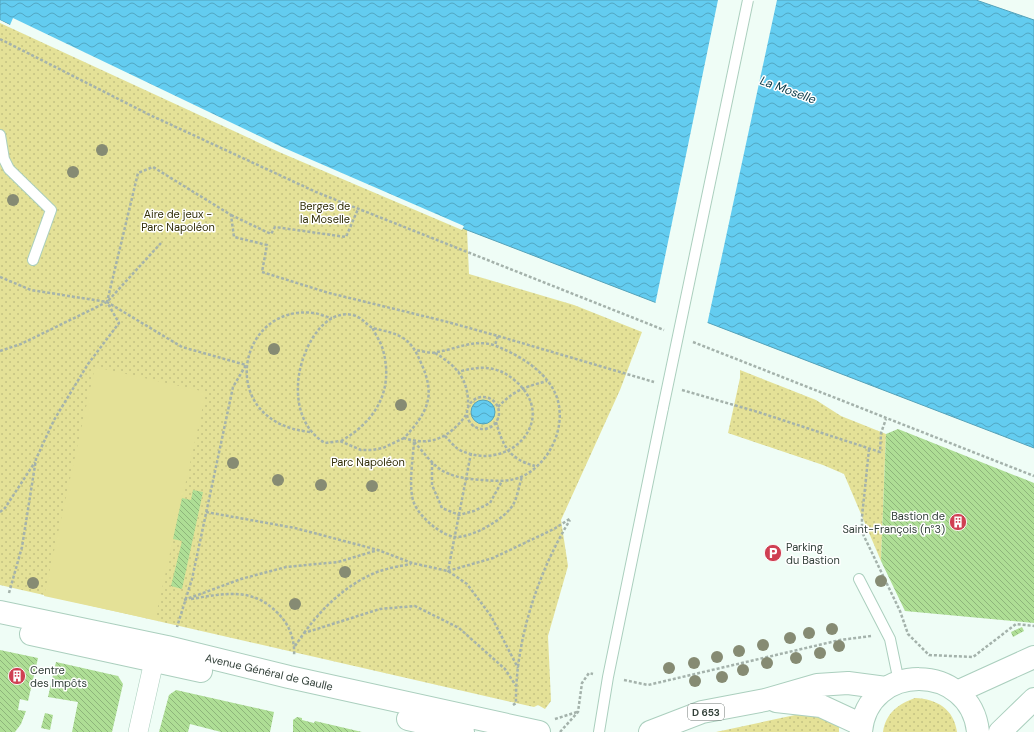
<svg xmlns="http://www.w3.org/2000/svg" width="1034" height="732" viewBox="0 0 1034 732" font-family="'DM Sans',sans-serif">
  <style>
    .green { fill: url(#green-dots) }
    .pitch { fill: #e4e197 }
    .water { fill: url(#water-waves); stroke: #54a2b9 }
    .pier { fill: #effdf6 }
    .building { fill: url(#building-back-hatch) }
    .lines { fill: none; stroke-linecap: round; stroke-linejoin: round }
    .service-casing { stroke: #abcfbe; stroke-width: 12 }
    .minor-casing { stroke: #abcfbe; stroke-width: 20 }
    .tertiary-casing { stroke: #abcfbe; stroke-width: 24 }
    .primary-casing { stroke: #abcfbe; stroke-width: 24 }
    .path { stroke: #a4b2ab; stroke-width: 2.5; stroke-dasharray: 3 2; stroke-linecap: butt }
    .service { stroke: #fff; stroke-width: 10 }
    .minor { stroke: #fff; stroke-width: 19 }
    .tertiary { stroke: #fff; stroke-width: 22 }
    .primary { stroke: #fff; stroke-width: 22 }
    .service-bridge-casing { stroke: #abcfbe; stroke-width: 12; stroke-linecap: butt }
    .service-bridge { stroke: #fff; stroke-width: 10 }
    .tree { fill: #868b73 }
    .labels { text-anchor: middle; stroke-width: 3; stroke-linejoin: round; paint-order: stroke }
    .shield { fill: #fff; stroke: #707974; stroke-width: 1 }
    .shield-label { font-size: 10px; font-weight: bold; fill: #324039 }
    .park-label { font-size: 11px; fill: #312e07; stroke: #fff }
    .poi-label { font-size: 11px; fill: #324039; stroke: #fff; text-anchor: start }
    .street-label { font-size: 11px; fill: #324039; stroke: #fff }
    .water-label { font-size: 12px; font-style: italic; fill: #063847; stroke: #fff }
  </style>
  <defs>
    <pattern id="green-dots" width="8" height="8" patternUnits="userSpaceOnUse"><rect width="8" height="8" fill="#e4e197"/><path d="M2 2h.1M6 6h.1" fill="none" stroke="#c4c283" stroke-width="1.8" stroke-linecap="round"/></pattern>
    <pattern id="water-waves" width="16" height="10" patternUnits="userSpaceOnUse"><rect width="16" height="10" fill="#63ccf0"/><path d="M0 5q4-4 8 0t8 0" fill="none" stroke="#52a7c3"/></pattern>
    <pattern id="building-back-hatch" width="6" height="6" patternUnits="userSpaceOnUse"><rect width="6" height="6" fill="#aede95"/><path d="M-1 5l2 2M0 0l6 6M5-1l2 2" fill="none" stroke="#8eb57b"/></pattern>
  </defs>
  <rect width="100%" height="100%" fill="#effdf6"/>
  <!-- green -->
  <path class="green" d="M 0,20 L 280,150 L 467,230 L 469,274 L 574,305 L 642,332 L 620,390 L 561,520 L 568,566 L 548,636 L 551,701 L 545,709 L 538,705 L 534,707 L 516,703 L 0,585 Z
    M 740,370 L 816,400 L 841,416 L 886,434 L 881,561 L 844,474 L 823,465 L 728,433 L 740,378 Z
    M 915,698 C 937,699 954,709 957,732 L 883,732 C 886,713 898,704 915,698 Z
    M 795,715 L 818,715 L 839,725 L 839,732 L 716,732 Z"/>
  <!-- pitch -->
  <path class="pitch" d="M 95,367 L 206,392 L 155,620 L 44,596 Z"/>
  <!-- water -->
  <path class="water" d="M 0,0 L 976,0 L 1034,20 L 1034,448 L 467,230 L 280,150 L 0,20 Z
    M471 412a12 12 0 1 1 24 0a12 12 0 1 1-24 0Z"/>
  <!-- pier -->
  <path class="pier" d="M 718,0 L 777,0 L 707,325 L 655,305 Z
    M 13,18 L 282,147 L 464,226 L 462,230 L 279,152 L 0,23 L 0,20 L 10,25 Z"/>
  <!-- building -->
  <path class="building" d="M 898,429 L 1034,483 L 1034,623 L 905,611 L 881,561 L 886,434 Z
    M 193,490 L 203,492 L 182,589 L 171,586 L 182,541 L 173,539 L 182,498 L 191,500 Z
    M 1022,627 L 1024,631 L 1013,637 L 1011,632 Z
    M 0,650 L 38,658 L 28,701 L 20,699 L 18,710 L 26,711 L 21,724 L 15,732 L 0,732 Z
    M 56,662 L 118,676 L 123,684 L 112,732 L 72,732 L 78,702 L 48,697 Z
    M 176,690 L 274,712 L 270,732 L 221,732 L 190,724 L 188,732 L 159,732 L 169,695 Z
    M 45,713 L 53,715 L 50,730 L 41,728 Z
    M 297,717 L 302,718 L 302,720 L 314,723 L 315,721 L 362,732 L 293,732 L 293,720 Z"/>
  <g class="lines">
    <defs>
      <path id="service" d="M 0,135 L 4,159 L 9,169 L 51,210 L 33,260
        M 859,579 L 890,639 L 899,682
        M 599,732 L 608,677 L 663,408"/>
      <path id="minor" d="M 138,732 L 154,661 L 165,649"/>
      <path id="tertiary" d="M 0,612 L 167,647 L 289,677 L 539,732
        M 31,634 L 201,671
        M 408,719 L 463,732"/>
      <path id="primary" d="M 957,692 L 1034,657
        M 776,701 L 821,706 L 862,725
        M 650,732 L 702,712 L 765,700 L 817,685 L 848,683 L 886,688
        M 861,732 C 867,661 971,662 978,732
        M 1000,732 L 1034,699"/>
    </defs>
    <!-- service casing -->
    <use href="#service" class="service-casing"/>
    <!-- minor casing -->
    <use href="#minor" class="minor-casing"/>
    <!-- tertiary casing -->
    <use href="#tertiary" class="tertiary-casing"/>
    <!-- primary casing -->
    <use href="#primary" class="primary-casing"/>
    <!-- path -->
    <path class="path" d="M 0,39 L 150,115 L 316,192 L 664,330
      M 231,215 L 271,234 L 275,227 L 346,237 L 358,209
      M 0,277 L 31,290 L 107,302 L 182,347 L 246,365 L 233,387 L 192,579 L 177,627
      M 498,336 L 654,382
      M 693,342 L 1034,476
      M 0,351 L 21,344 L 107,302 L 161,243
      M 435,353 C 457,366 469,380 468,406
      M 682,390 L 758,412 L 880,452 L 881,433 L 886,419
      M467 413a16 16 0 1 1 32 0a16 16 0 1 1-32 0Z
      M 498,407 C 514,390 525,387 547,381
      M 496,422 C 503,446 509,459 535,466
      M 310,432 C 214,422 237,303 314,313 C 320,314 326,317 332,318
      M 445,436 C 449,440 454,446 458,449 C 508,476 563,418 513,379 C 496,365 478,366 458,372
      M 404,438 L 383,448 L 372,450 L 361,450 L 340,441 L 325,443 C 305,431 297,409 298,386 C 298,359 319,308 353,315 C 361,317 365,323 371,327 C 381,331 392,331 403,338 C 413,344 417,354 422,365 C 436,397 427,413 404,438 C 431,447 450,437 466,415
      M 341,441 C 376,421 394,390 383,350 C 381,342 375,334 372,327
      M 414,442 C 424,452 434,468 447,473 C 458,478 470,479 482,480 C 495,481 509,482 521,477 C 550,464 568,425 556,395 C 546,371 519,355 496,346 C 477,338 456,349 437,352 C 430,354 422,351 416,350
      M 414,442 C 413,457 408,489 414,503 C 419,516 440,535 455,537 C 472,538 507,518 514,503 C 518,495 519,485 522,477
      M 869,449 L 862,517 L 862,532 L 900,611 L 908,634 L 929,655 L 973,657 L 1016,624 L 1034,626
      M 471,453 L 448,571 L 493,558 L 554,529 L 571,518
      M 432,462 L 432,485 L 442,508 L 459,515 L 474,511 L 490,503 L 502,481
      M 0,512 L 5,508 L 35,462
      M 206,512 L 295,528 L 378,550 L 412,563 L 448,571 L 467,584 L 491,616 L 518,668
      M 9,593 L 22,547 L 36,459 L 54,420 L 88,364 L 119,323 L 107,302 L 138,173 L 153,167 L 231,215 L 234,237 L 267,245 L 262,272 L 329,293 L 444,321 L 498,336 L 495,345
      M 191,599 C 228,593 256,586 283,619 C 291,629 295,643 294,656
      M 184,600 L 241,579 L 286,567 L 338,562 L 378,550
      M 304,633 C 323,607 347,584 377,572 C 388,568 400,566 411,564
      M 295,646 L 304,633 L 380,609 L 415,606 L 459,628 L 505,669 L 516,686
      M 624,680 L 648,685 L 840,640 L 871,636
      M 513,705 L 516,703 C 515,642 538,572 570,520
      M 555,719 L 577,712
      M 560,732 L 578,712 L 582,683 L 589,673 L 593,674"/>
    <!-- service -->
    <use href="#service" class="service"/>
    <!-- minor -->
    <use href="#minor" class="minor"/>
    <!-- tertiary -->
    <use href="#tertiary" class="tertiary"/>
    <!-- primary -->
    <use href="#primary" class="primary"/>
    <defs>
      <path id="service-bridge" d="M 663,408 L 748,0"/>
    </defs>
    <!-- service-bridge casing -->
    <use href="#service-bridge" class="service-bridge-casing"/>
    <!-- service-bridge -->
    <use href="#service-bridge" class="service-bridge"/>
  </g>
  <!-- trees -->
  <g class="tree">
    <circle cx="102" cy="150" r="6"/>
    <circle cx="73" cy="172" r="6"/>
    <circle cx="13" cy="200" r="6"/>
    <circle cx="274" cy="349" r="6"/>
    <circle cx="401" cy="405" r="6"/>
    <circle cx="233" cy="463" r="6"/>
    <circle cx="278" cy="480" r="6"/>
    <circle cx="321" cy="485" r="6"/>
    <circle cx="372" cy="486" r="6"/>
    <circle cx="345" cy="572" r="6"/>
    <circle cx="881" cy="581" r="6"/>
    <circle cx="33" cy="583" r="6"/>
    <circle cx="295" cy="604" r="6"/>
    <circle cx="832" cy="629" r="6"/>
    <circle cx="809" cy="633" r="6"/>
    <circle cx="790" cy="638" r="6"/>
    <circle cx="763" cy="645" r="6"/>
    <circle cx="839" cy="646" r="6"/>
    <circle cx="739" cy="651" r="6"/>
    <circle cx="820" cy="653" r="6"/>
    <circle cx="717" cy="657" r="6"/>
    <circle cx="796" cy="658" r="6"/>
    <circle cx="694" cy="663" r="6"/>
    <circle cx="767" cy="663" r="6"/>
    <circle cx="669" cy="668" r="6"/>
    <circle cx="743" cy="670" r="6"/>
    <circle cx="722" cy="677" r="6"/>
    <circle cx="695" cy="681" r="6"/>
  </g>
  <!-- icons -->
  <defs>
    <symbol id="building-disc" viewBox="-11 -11 22 22"><circle r="9.5" fill="#cf3f52" stroke="#fff"/><path d="M-4-6H4V6H1V3H-1V6H-4ZM-2.5-4.3h1.7v1.8h-1.7ZM.8-4.3h1.7v1.8H.8ZM-2.5-1h1.7V.8h-1.7ZM.8-1h1.7V.8H.8Z" fill="#fff"/></symbol>
    <symbol id="parking-disc" viewBox="-11 -11 22 22"><circle r="9.5" fill="#cf3f52" stroke="#fff"/><path d="M-3.5-5.5H1a3.5 3.5 0 0 1 0 7H-1V5.5H-3.5ZM-1-3.4V-.6H.8a1.4 1.4 0 0 0 0-2.8Z" fill="#fff"/></symbol>
  </defs>
  <g fill-rule="evenodd">
    <use href="#building-disc" x="948" y="512" width="20" height="20"/>
    <use href="#parking-disc" x="763" y="543" width="20" height="20"/>
    <use href="#building-disc" x="7" y="666" width="20" height="20"/>
  </g>
  <g class="labels">
    <!-- shield labels -->
    <rect class="shield" x="688" y="704" width="36" height="16" rx="3"/>
    <g class="shield-label">
      <text x="706" y="716">D 653</text>
    </g>
    <!-- park labels -->
    <g class="park-label">
      <text x="325" y="210">Berges de<tspan x="325" dy="13">la Moselle</tspan></text>
      <text x="178" y="218">Aire de jeux -<tspan x="178" dy="13">Parc Napoléon</tspan></text>
      <text x="368" y="466">Parc Napoléon</text>
    </g>
    <!-- poi labels -->
    <g class="poi-label">
      <text x="945" y="520" text-anchor="end">Bastion de<tspan x="945" dy="13">Saint-François (n°3)</tspan></text>
      <text x="786" y="551">Parking<tspan x="786" dy="13">du Bastion</tspan></text>
      <text x="30" y="674">Centre<tspan x="30" dy="13">des Impôts</tspan></text>
    </g>
    <!-- street labels -->
    <g class="street-label">
      <text transform="translate(269 672) rotate(13)" y="4">Avenue Général de Gaulle</text>
    </g>
    <!-- water labels -->
    <g class="water-label">
      <text transform="translate(788 90) rotate(20)" y="4">La Moselle</text>
    </g>
  </g>
</svg>
